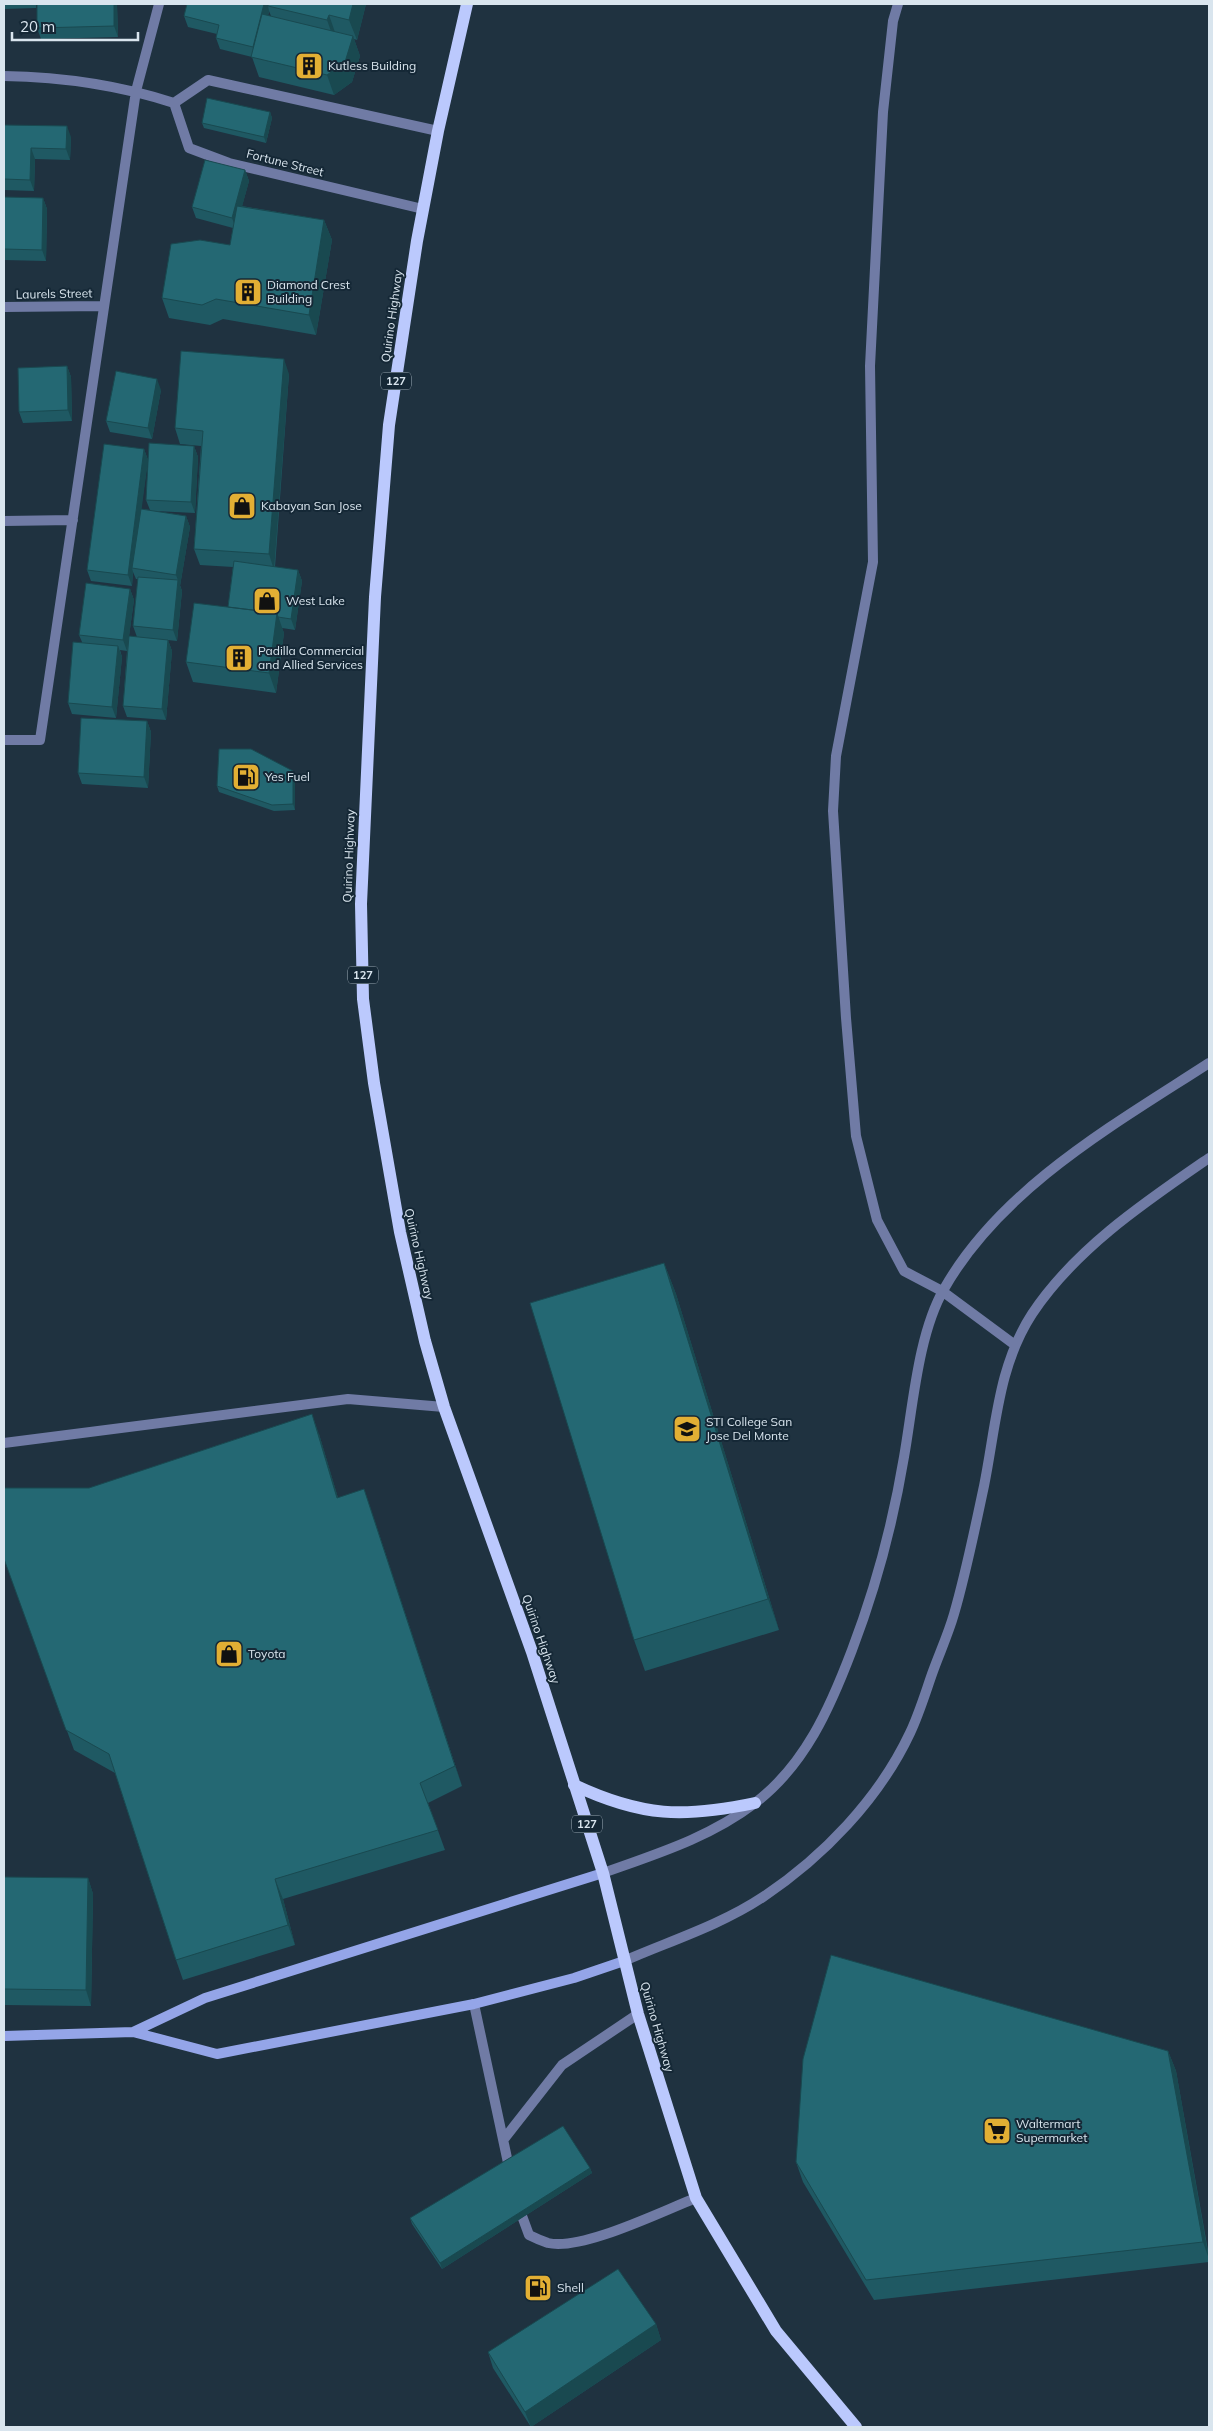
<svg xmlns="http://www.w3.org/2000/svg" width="1213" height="2431" viewBox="0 0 1213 2431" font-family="Mulish,sans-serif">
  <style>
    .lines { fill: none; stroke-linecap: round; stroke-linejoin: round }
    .lane { stroke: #707ba5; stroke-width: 10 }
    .street { stroke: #707ba5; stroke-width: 10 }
    .secondary { stroke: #94a5e8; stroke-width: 10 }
    .primary { stroke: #bbc9fd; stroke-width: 12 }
    .wall { fill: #1f5963; fill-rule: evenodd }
    .shaded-wall { fill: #194950 }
    .building { fill: #246873; stroke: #194950 }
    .labels { text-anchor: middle; stroke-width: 4; stroke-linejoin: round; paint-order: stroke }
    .shield { fill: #152836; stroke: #9eacb7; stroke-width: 1 }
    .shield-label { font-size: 11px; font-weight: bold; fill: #d9e5ee }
    .poi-label { font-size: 12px; fill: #d9e5ee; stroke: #152836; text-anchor: start }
    .street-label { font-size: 12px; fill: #d9e5ee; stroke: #152836 }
  </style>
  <rect width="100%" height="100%" fill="#1f3240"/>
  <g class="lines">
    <!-- lane -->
    <path class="lane" d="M 4,1443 L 348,1399 L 444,1407
      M 474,2004 L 510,2172
      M 504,2139 L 562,2065 L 638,2014
      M 518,2205 L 529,2235 C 535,2238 542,2241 548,2243 C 582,2251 662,2211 696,2198"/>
    <!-- street -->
    <path class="street" d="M 898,4 L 893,21 L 883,112 L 870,366 L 873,562 L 836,756 L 833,811 L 846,1018 L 856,1136 L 877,1220 L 904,1271 L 942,1291 L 1015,1345
      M 4,76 C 62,77 119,85 174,103
      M 174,103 L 189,148 L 229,163 L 423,209
      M 174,103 L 208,80 L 438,131
      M 4,307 L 104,306
      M 4,521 L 73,520
      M 4,740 L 40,740 L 136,91 L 159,4
      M 603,1873 C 656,1854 709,1838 755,1803 C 805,1765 830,1708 852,1650 C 876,1587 893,1523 904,1457 C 913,1406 918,1334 944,1289 C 1001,1188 1115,1124 1209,1063
      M 624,1961 C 670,1941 721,1925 763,1897 C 823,1857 879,1799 910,1733 C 919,1714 925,1694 932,1674 C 939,1654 948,1635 954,1614 C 966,1573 975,1528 984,1486 C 996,1427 998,1366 1032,1314 C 1075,1249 1145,1202 1209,1158"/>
    <!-- secondary -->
    <path class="secondary" d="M 133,2032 L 205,1998 L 603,1873
      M 4,2036 L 133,2032 L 217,2054 L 474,2004 L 574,1978 L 624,1961"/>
    <!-- primary -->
    <path class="primary" d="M 467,4 L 438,131 L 417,241 L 389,425 L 375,597 L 361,904 L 363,999 L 374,1083 L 400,1232 L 425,1341 L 444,1407 L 532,1652 L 603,1873 L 638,2014 L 696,2198 L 776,2331 L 856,2427
      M 574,1785 C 642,1817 684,1818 755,1803"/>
  </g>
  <!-- wall -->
  <path class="wall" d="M 4,4 L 36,4 L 36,8 L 4,9 Z
    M 117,4 L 118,37 L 41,39 L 37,28 Z
    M 187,4 L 366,4 L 357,40 L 354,39 L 360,56 L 352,82 L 334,95 L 259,77 L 252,57 L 220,49 L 216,38 L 217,34 L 188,27 L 184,16 ZM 269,11 L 271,16 L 268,16 Z
    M 270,112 L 272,118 L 266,143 L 204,128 L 202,123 Z
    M 4,125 L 71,137 L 70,160 L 35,159 L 34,191 L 4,190 Z
    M 245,170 L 249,181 L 242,206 L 324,220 L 332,240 L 316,335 L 223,319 L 210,325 L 169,318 L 162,298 L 230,245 L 233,228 L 196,218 L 192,207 Z
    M 4,197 L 43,198 L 47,209 L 46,261 L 4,260 Z
    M 67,366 L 71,377 L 72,421 L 23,423 L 19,412 Z
    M 289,374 L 275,567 L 298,570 L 302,581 L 295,630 L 282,628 L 284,633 L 276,693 L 193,682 L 186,662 L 228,607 L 233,567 L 200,565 L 194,549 L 201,446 L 180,444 L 175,428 Z
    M 161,390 L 152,439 L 110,432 L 106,421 Z
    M 194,446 L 198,457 L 195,513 L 155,511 L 186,516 L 190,527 L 180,586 L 180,585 L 182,591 L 177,641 L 168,640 L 172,651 L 166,720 L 127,717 L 123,706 L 127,651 L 120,650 L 122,657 L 116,718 L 72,714 L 68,703 L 82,642 L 79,635 L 130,589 L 134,600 L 129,636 L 137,637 L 133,626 L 138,579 L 136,579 L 133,572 L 132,586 L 91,581 L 87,570 L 144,449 L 148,460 L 141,509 L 150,510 L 146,500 Z
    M 147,721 L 151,732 L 148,788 L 82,784 L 78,773 Z
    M 293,771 L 295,777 L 295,810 L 274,811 L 219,792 L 217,786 Z
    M 664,1263 L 676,1294 L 779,1630 L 645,1671 L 634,1640 Z
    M 319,1434 L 338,1498 L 364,1489 L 462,1786 L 428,1803 L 445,1850 L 283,1899 L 295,1945 L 183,1980 L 176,1960 L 115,1773 L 74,1750 L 4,1559 L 89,1488 Z
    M 4,1877 L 88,1878 L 93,1894 L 91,2006 L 4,2005 Z
    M 1168,2051 L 1176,2071 L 1209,2256 L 1209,2262 L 874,2300 L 803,2182 L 796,2162 Z
    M 590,2168 L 592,2173 L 442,2269 L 412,2224 L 410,2218 Z
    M 656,2324 L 661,2340 L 531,2427 L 493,2368 L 488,2352 Z"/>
  <!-- shaded-wall -->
  <path class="shaded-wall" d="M 114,4 L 117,4 L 118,37 L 114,26 Z
    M 264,4 L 271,4 L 268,6 L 269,11 L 257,58 L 253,47 Z
    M 353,4 L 366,4 L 357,40 L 349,20 Z
    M 329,15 L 336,35 L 334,40 L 327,20 Z
    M 353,36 L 360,56 L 352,82 L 334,95 L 327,75 Z
    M 270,112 L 272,118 L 266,143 L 264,137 Z
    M 67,126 L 71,137 L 70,160 L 66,149 Z
    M 31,148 L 35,159 L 34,191 L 30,180 Z
    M 245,170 L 249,181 L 236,229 L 232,218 Z
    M 43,198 L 47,209 L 46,261 L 42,250 Z
    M 324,220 L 332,240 L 316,335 L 309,315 Z
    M 284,359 L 289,374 L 274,570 L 269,554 Z
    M 67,366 L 71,377 L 72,421 L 68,410 Z
    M 157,379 L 161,390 L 152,439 L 148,428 Z
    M 194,446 L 198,457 L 195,513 L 191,502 Z
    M 144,449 L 148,460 L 134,568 L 132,568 L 133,572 L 132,586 L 128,575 Z
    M 186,516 L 190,527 L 180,586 L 176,575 Z
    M 298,570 L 302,581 L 295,630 L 291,619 Z
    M 178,580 L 182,591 L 177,641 L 173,630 Z
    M 130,589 L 134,600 L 127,651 L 123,640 Z
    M 277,613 L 284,633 L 276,693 L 269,673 Z
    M 168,640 L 172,651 L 166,720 L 162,709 Z
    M 118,646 L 122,657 L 116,718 L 112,707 Z
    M 147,721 L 151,732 L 148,788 L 144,777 Z
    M 293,771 L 295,777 L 295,810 L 293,804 Z
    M 664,1263 L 676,1294 L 779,1630 L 768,1599 Z
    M 312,1414 L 319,1434 L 344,1518 L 337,1498 Z
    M 364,1489 L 371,1509 L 462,1786 L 455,1766 Z
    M 88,1878 L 93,1894 L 91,2006 L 86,1990 Z
    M 275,1879 L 283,1899 L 295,1945 L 288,1925 Z
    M 1168,2051 L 1176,2071 L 1209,2259 L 1203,2242 Z
    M 590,2168 L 592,2173 L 442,2269 L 440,2263 Z
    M 656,2324 L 661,2340 L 531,2427 L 525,2412 Z"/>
  <!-- building -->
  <path class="building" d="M 37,4 L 114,4 L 114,26 L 37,28 Z
    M 187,4 L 264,4 L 253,47 L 216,38 L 219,25 L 184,16 Z
    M 268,4 L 353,4 L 349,20 L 329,15 L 327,20 L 268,6 Z
    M 262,14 L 353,36 L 345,62 L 327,75 L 251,57 Z
    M 207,98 L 270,112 L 264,137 L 202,123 Z
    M 4,125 L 67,126 L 66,149 L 31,148 L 30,180 L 4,179 Z
    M 205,160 L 245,170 L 232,218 L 192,207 Z
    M 4,197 L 43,198 L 42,250 L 4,249 Z
    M 237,206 L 324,220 L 309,315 L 216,299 L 202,305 L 162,298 L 171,244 L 200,240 L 230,245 Z
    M 181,351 L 284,359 L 269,554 L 194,549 L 203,431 L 175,428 Z
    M 67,366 L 68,410 L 19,412 L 18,368 Z
    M 116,371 L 157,379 L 148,428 L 106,421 Z
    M 149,443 L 194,446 L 191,502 L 146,500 Z
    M 104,444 L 144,449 L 128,575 L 87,570 Z
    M 141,509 L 186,516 L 176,575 L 132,568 Z
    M 234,561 L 298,570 L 291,619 L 278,617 L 277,613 L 228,607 Z
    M 138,577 L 178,580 L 173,630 L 133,626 Z
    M 86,583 L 130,589 L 123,640 L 79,635 Z
    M 194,603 L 277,613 L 269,673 L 186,662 Z
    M 129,636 L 168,640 L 162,709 L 123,706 Z
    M 73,642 L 118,646 L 112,707 L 68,703 Z
    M 81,718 L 147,721 L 144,777 L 78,773 Z
    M 219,749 L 251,749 L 293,771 L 293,804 L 272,805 L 217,786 Z
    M 664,1263 L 768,1599 L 634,1640 L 530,1303 Z
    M 312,1414 L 337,1498 L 364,1489 L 455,1766 L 420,1783 L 438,1830 L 275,1879 L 288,1925 L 176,1960 L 109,1754 L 66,1730 L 4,1559 L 4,1488 L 89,1488 Z
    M 4,1877 L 88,1878 L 86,1990 L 4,1989 Z
    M 831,1955 L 1168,2051 L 1203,2242 L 866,2280 L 796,2162 L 803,2059 Z
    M 563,2126 L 590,2168 L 440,2263 L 410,2218 Z
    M 618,2269 L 656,2324 L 525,2412 L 488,2352 Z"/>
  <!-- icons -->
  <defs>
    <symbol id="building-square" viewBox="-11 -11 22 22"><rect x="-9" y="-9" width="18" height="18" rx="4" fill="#e2af34" stroke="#152836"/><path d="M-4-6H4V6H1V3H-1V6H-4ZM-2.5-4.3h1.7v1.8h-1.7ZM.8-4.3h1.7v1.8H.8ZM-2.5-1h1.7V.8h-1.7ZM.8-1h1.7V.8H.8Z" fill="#111"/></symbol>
    <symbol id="shop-square" viewBox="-11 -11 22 22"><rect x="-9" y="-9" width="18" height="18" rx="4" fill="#e2af34" stroke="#152836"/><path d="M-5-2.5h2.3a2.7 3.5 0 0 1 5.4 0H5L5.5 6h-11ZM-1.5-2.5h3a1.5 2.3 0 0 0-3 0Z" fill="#111"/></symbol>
    <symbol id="fuel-square" viewBox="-11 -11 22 22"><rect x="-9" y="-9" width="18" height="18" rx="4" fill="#e2af34" stroke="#152836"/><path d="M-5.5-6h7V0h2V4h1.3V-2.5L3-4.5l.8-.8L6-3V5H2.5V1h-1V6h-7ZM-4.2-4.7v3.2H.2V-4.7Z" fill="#111"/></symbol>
    <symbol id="university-square" viewBox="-11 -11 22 22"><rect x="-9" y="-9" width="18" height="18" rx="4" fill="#e2af34" stroke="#152836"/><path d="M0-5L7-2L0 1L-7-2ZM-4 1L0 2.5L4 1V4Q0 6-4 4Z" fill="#111"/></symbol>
    <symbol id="supermarket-square" viewBox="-11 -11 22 22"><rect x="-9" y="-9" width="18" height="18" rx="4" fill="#e2af34" stroke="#152836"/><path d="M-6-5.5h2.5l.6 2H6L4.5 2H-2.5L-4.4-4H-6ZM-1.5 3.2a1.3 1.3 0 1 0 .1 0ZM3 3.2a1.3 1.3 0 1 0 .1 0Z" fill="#111"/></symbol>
  </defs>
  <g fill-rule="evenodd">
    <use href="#building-square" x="293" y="50" width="32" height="32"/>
    <use href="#building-square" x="232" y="276" width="32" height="32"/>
    <use href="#shop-square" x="226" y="490" width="32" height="32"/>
    <use href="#shop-square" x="251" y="585" width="32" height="32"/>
    <use href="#building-square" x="223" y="642" width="32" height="32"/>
    <use href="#fuel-square" x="230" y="761" width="32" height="32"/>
    <use href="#university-square" x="671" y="1413" width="32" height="32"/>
    <use href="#shop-square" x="213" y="1638" width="32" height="32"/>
    <use href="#supermarket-square" x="981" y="2115" width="32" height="32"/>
    <use href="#fuel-square" x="522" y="2272" width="32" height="32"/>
  </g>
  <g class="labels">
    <!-- shield labels -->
    <g class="shield">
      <rect x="381" y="372.5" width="30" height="17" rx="4"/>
      <rect x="348" y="966.5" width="30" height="17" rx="4"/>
      <rect x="572" y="1815.5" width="30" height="17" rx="4"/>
    </g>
    <g class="shield-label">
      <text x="396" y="385">127</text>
      <text x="363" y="979">127</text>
      <text x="587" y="1828">127</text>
    </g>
    <!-- poi labels -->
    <g class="poi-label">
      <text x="328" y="70">Kutless Building</text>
      <text x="267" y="289">Diamond Crest<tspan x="267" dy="14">Building</tspan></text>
      <text x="261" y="510">Kabayan San Jose</text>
      <text x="286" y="605">West Lake</text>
      <text x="258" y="655">Padilla Commercial<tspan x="258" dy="14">and Allied Services</tspan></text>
      <text x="265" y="781">Yes Fuel</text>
      <text x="706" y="1426">STI College San<tspan x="706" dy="14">Jose Del Monte</tspan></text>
      <text x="248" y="1658">Toyota</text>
      <text x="1016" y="2128">Waltermart<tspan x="1016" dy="14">Supermarket</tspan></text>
      <text x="557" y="2292">Shell</text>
    </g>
    <!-- street labels -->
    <g class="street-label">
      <text transform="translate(285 163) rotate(14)" y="4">Fortune Street</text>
      <text transform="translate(54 294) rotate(-1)" y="4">Laurels Street</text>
      <text transform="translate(392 316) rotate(-82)" y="4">Quirino Highway</text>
      <text transform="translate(349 856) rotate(-88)" y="4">Quirino Highway</text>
      <text transform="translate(419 1254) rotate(77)" y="4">Quirino Highway</text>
      <text transform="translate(541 1639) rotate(71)" y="4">Quirino Highway</text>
      <text transform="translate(657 2027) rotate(74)" y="4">Quirino Highway</text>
    </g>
  </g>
  <!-- border -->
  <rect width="1213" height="2431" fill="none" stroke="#d9e5ee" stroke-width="10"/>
  <!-- scale -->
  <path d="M12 32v8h126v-8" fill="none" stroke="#d9e5ee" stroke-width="2.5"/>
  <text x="20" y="32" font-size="15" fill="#d9e5ee" stroke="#152836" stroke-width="4" paint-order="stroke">20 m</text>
</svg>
